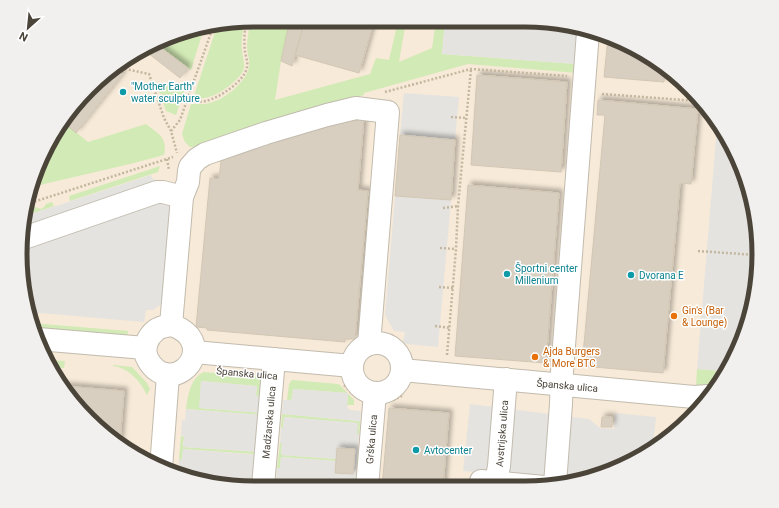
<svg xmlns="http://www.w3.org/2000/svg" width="779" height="508" viewBox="0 0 779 508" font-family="Roboto,sans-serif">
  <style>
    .commercial { fill: #f7ead8 }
    .green { fill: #d2eab5 }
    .parking { fill: #e5e3e0 }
    .building { fill: #d8cfc1; stroke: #d3c7b4; filter: url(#shadow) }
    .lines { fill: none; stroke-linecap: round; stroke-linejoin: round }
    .minor-casing { stroke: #c2bbae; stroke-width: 24 }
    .path { stroke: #c4b79f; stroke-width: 2.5; stroke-dasharray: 2 2; stroke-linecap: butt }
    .minor { stroke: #fff; stroke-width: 22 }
    .culture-dot { fill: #0f9aa8; stroke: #fff; stroke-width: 1.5 }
    .food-dot { fill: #e8710a; stroke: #fff; stroke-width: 1.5 }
    .labels { text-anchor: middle; stroke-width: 3; stroke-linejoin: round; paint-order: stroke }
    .culture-label { font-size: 10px; fill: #0d838f; stroke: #fff; text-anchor: start }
    .food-label { font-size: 10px; fill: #c56008; stroke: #fff; text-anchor: start }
    .street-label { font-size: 10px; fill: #4b4439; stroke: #fff }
    .rim { fill: none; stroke: #4b4439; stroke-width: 5 }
  </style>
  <defs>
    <filter id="shadow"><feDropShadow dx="3.5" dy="-3.5" stdDeviation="2" flood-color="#0004"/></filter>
  </defs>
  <rect width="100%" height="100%" fill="#f6f3ec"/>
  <!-- commercial -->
  <path class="commercial" d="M 254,20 L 556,22 L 628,44 L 679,78 L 735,150 L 758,238 L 747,329 L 701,408 L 628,464 L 540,488 L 224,486 L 164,470 L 100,430 L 51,371 L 28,314 L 20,239 L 32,179 L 69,111 L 124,60 L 179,32 Z"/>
  <!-- green -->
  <path class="green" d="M 254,20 L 290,20 L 281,61 L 275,100 L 370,74 L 376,58 L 389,60 L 398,21 L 406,21 L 399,62 L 432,48 L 436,21 L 445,21 L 442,54 L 577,64 L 577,73 L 468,64 L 364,93 L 364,95 L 201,146 L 190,147 L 185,142 L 182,134 L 191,104 C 199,104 206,105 213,102 C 226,98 247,81 249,67 C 250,61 248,55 247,48 C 247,39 249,30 250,21 Z
    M 244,22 C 243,31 241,40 242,50 C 242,56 245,62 244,68 C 242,78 221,93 212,96 C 206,98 200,99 193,99 L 217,26 Z
    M 204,28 L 191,70 L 188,68 L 156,44 L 179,32 Z
    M 161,83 L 184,91 L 176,115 L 166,111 L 158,88 Z
    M 146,124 C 158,134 168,137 164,155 L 130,164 L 44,184 L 31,188 L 32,179 L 56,134 L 59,133 L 58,131 L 59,129 L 67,125 L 88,142 Z
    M 160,166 L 158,172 L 70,201 L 69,196 Z
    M 52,202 L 54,206 L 25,216 L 26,210 L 35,207 L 41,209 L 44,207 L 46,204 Z
    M 31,323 L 128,331 L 127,338 L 34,330 Z
    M 47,360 L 65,361 L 64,368 L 50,367 Z
    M 113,365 L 132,367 L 147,383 L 150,389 L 147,395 C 140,381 129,368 113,366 Z
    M 697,369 L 723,371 L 717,381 L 706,384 L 696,386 Z
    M 204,372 L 259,377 L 261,377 L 262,379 L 260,398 L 256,395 L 257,386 L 201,381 L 200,408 L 263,413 L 262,415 L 186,409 C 188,396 190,378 204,372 Z
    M 292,380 L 338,384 L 340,385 L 354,400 L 354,405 L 347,405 L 348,393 L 293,389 L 292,399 L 290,400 L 287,400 L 289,384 Z
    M 282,414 L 358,421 L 360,422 L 359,434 L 357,434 L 357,423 L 284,417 L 283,428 L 281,428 Z
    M 181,436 L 182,436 L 184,437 L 183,447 L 259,452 L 260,465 L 253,454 L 183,449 L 182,459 L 181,461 L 179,459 Z
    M 280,443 L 282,443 L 281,455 L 336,459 L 336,461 L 281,457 L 280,468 L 277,468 Z"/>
  <!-- parking -->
  <path class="parking" d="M 445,21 L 550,22 L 558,23 L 581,30 L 577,64 L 442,54 Z
    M 404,93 L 459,97 L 455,140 L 400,135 Z
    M 717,127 L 735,150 L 758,238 L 747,329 L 723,371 L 697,369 Z
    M 151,175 L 152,178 L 158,182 L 165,184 L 169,182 L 172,204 L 164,306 L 160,305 L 153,310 L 146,310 L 144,322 L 28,312 L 20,239 L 25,216 Z
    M 395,196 L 451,200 L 438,347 L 406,344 L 403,342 L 405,332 L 394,331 L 385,315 Z
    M 201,381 L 257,386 L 256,395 L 260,398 L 262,413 L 199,408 Z
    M 293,389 L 348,393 L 347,405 L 348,408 L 350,410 L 361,411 L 360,422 L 358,421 L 282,414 L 283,400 L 290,400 L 292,399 Z
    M 470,404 L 589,419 L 600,428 L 614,429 L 615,413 L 656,417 L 653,445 L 628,464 L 540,488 L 510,475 L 463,471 Z
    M 186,409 L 262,415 L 259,452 L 183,447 L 184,437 L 182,435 L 181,436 L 182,419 L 184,421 L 185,420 Z
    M 284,417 L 358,423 L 357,434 L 359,434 L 355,487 L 278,486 L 278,483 L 276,483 L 277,468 L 280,468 L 281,457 L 336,461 L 336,459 L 281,455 L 282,444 L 280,443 L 281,428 L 283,428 Z
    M 183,449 L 259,455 L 256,486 L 224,486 L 178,474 L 179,459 L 182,460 Z"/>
  <!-- building -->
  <path class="building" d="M 290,20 L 305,20 L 292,66 L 281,61 Z
    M 305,20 L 374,21 L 359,73 L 295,55 Z
    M 608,38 L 628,44 L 665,69 L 664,82 L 604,77 Z
    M 156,44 L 188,68 L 180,78 L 144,50 Z
    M 140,51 L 130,65 L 122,63 L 120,73 L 123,74 L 76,133 L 67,125 L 59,129 L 68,111 L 124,60 Z
    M 477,75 L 567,82 L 561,172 L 471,165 Z
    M 598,100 L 698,109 L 691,184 L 680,183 L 663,373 L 582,366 L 605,115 L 597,115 Z
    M 364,117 L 358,190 L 368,191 L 355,339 L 345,339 L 345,342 L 207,330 L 207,328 L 196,327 L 210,178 L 219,179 L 222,153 Z
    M 400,135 L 455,140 L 451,200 L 395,196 Z
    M 468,185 L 559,193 L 546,363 L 455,356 Z
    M 64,386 L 124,391 L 120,442 L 100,430 Z
    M 389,408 L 449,413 L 443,487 L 382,487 Z
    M 602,417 L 612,417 L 612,427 L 601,427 Z
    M 337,448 L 355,449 L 353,474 L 335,473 Z"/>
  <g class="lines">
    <defs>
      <g id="minor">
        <path d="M 21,239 L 157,192 L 163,192 L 182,197"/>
        <path d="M 171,325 L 182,197 L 188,182 L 189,171 L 190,167 L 197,159 L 205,154 L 266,133 L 327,115 L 356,108 L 388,112 L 369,344"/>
        <path d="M 171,325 C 178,327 184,330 189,336 C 208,361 168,394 148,360 C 142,350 147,337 156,330 C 160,327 166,326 171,325 Z"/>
        <path d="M 38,339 L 145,348"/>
        <circle cx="377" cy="368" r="25"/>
        <path d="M 194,352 L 352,366"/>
        <path id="s1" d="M 402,370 L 694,397 L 708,396"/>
        <path d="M 161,468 L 168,375"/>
        <path d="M 555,484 L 561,404 L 562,372 L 588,32"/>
        <path id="s2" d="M 263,486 L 274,359"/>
        <path id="s3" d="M 367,487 L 375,393"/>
        <path d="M 480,487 L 481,481 L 544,487"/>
        <path id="s4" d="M 495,487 L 499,466 L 506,379"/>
      </g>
    </defs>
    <!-- minor casing -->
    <use href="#minor" class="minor-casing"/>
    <!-- path -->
    <path class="path" d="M 121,68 L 149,74 L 164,118 L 171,131 L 177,153
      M 385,92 L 471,69 L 567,76
      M 602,94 L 697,101
      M 188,100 C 194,102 200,102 206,101 C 219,98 245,81 247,67 C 248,62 246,57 245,52 C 244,42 244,31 247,21
      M 451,117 L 467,118
      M 710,121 L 712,121
      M 171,131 L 180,120 L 213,27
      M 167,159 L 169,170
      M 27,204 L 173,157
      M 443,208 L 458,206
      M 440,248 L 456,249
      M 698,251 L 756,255
      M 439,287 L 453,288
      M 435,326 L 450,328
      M 447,355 L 456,249 L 458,206 L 471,69
      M 344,385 L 356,397
      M 349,386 L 356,394
      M 393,400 L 404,395"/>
    <!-- minor -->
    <use href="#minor" class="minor"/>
  </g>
  <!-- markers -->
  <g class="culture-dot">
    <circle cx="123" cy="92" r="4"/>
    <circle cx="507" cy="274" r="4"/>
    <circle cx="631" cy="275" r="4"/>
    <circle cx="416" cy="450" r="4"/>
  </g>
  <g class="food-dot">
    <circle cx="674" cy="316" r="4"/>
    <circle cx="535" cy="357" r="4"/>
  </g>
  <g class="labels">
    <!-- culture labels -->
    <g class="culture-label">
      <text x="131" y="90">"Mother Earth"<tspan x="131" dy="12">water sculpture</tspan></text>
      <text x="515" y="272">Športni center<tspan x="515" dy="12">Millenium</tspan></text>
      <text x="639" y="279">Dvorana E</text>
      <text x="424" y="454">Avtocenter</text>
    </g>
    <!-- food labels -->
    <g class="food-label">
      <text x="682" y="314">Gin's (Bar<tspan x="682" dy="12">&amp; Lounge)</tspan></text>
      <text x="543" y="355">Ajda Burgers<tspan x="543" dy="12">&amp; More BTC</tspan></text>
    </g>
    <!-- street labels -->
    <g class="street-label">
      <text transform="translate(247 373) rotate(5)" y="4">Španska ulica</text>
      <text dy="4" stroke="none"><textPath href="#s1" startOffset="166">Španska ulica</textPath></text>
      <text dy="4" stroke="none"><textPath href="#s2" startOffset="64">Madžarska ulica</textPath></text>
      <text dy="4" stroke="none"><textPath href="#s4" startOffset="54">Avstrijska ulica</textPath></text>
      <text dy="4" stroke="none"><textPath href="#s3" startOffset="48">Grška ulica</textPath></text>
    </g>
  </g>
  <!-- crop -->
  <path d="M0 0H779V508H0ZM254 27H525A227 227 0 0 1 752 254V254A227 227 0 0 1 525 481H254A227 227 0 0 1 27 254V254A227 227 0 0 1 254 27Z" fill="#f1f0ef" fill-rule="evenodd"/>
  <path class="rim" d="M254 27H525A227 227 0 0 1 752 254V254A227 227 0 0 1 525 481H254A227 227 0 0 1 27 254V254A227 227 0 0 1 254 27Z"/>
  <!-- north arrow -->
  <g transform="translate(28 28) rotate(207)" stroke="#ffffff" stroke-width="3" paint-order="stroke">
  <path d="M0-3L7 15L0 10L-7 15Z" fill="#4b4439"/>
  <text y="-6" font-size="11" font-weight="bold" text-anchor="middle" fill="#4b4439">N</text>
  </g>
</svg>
